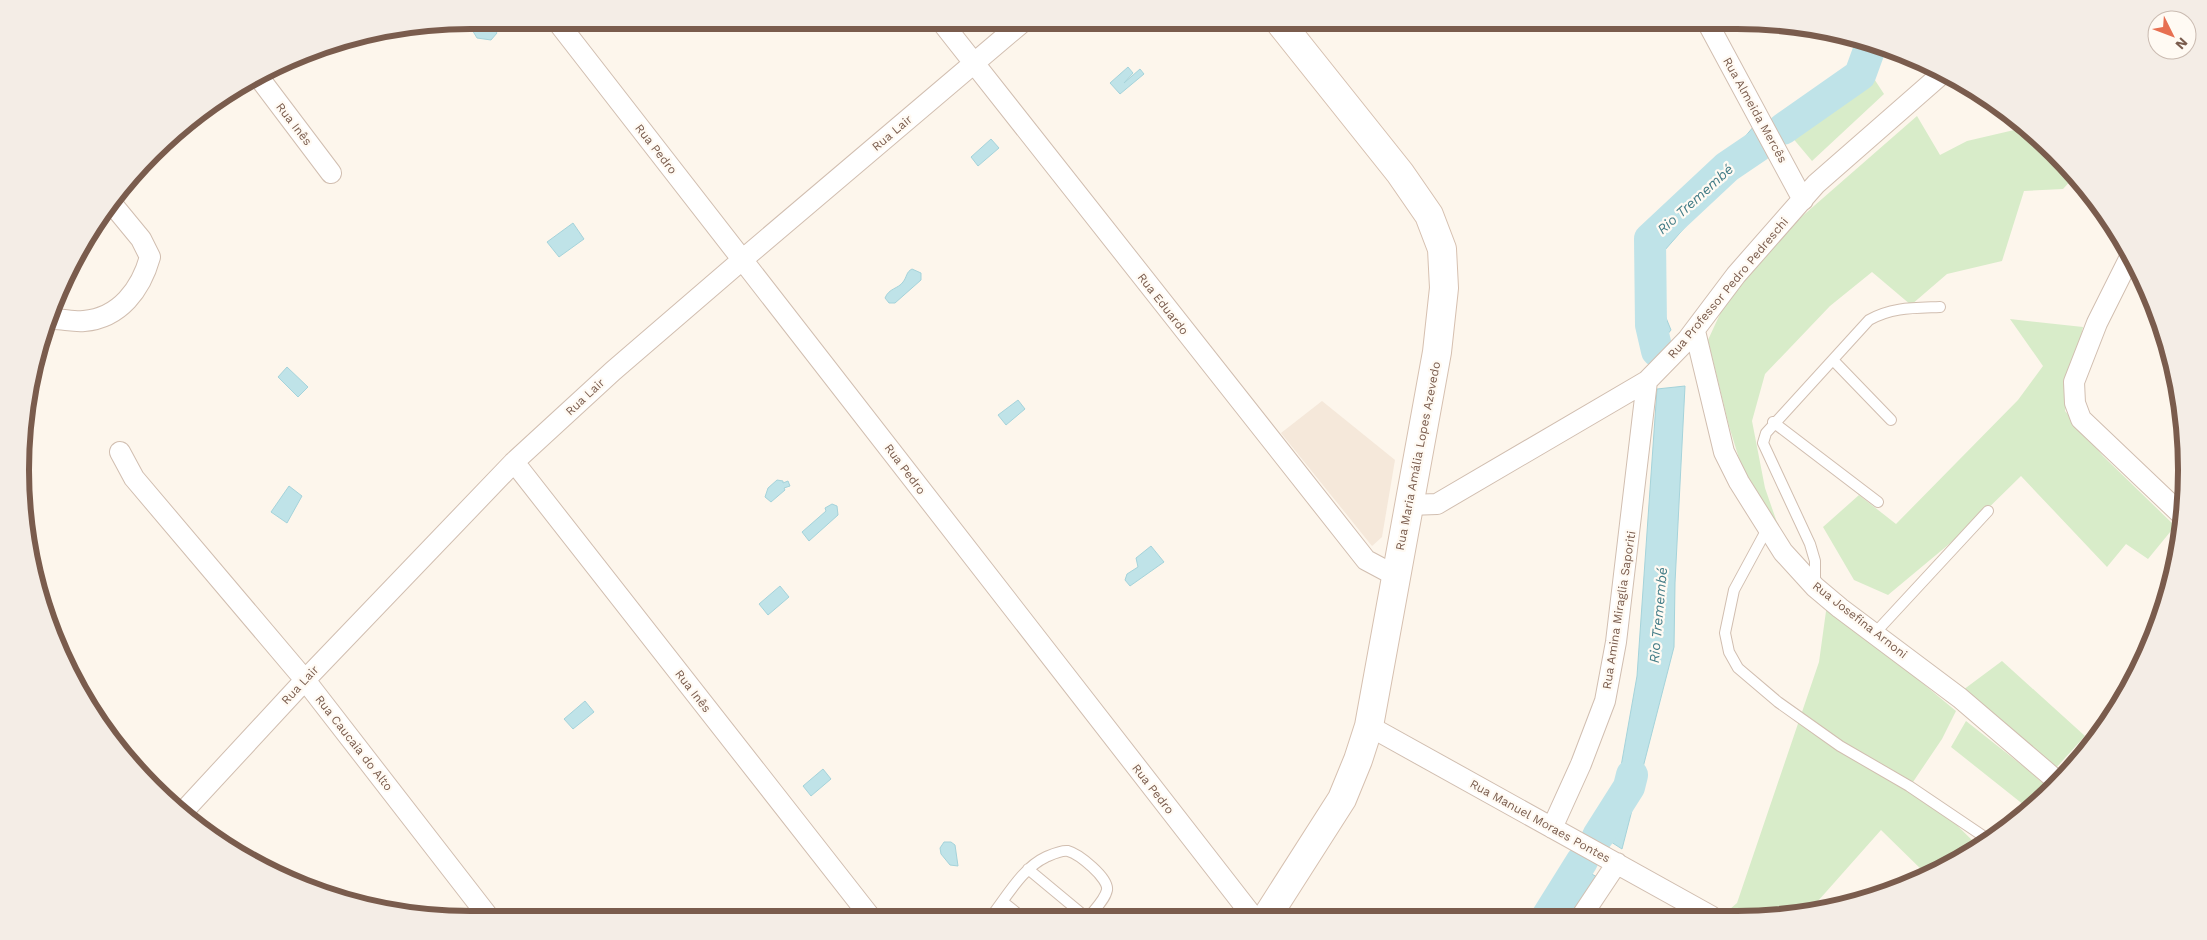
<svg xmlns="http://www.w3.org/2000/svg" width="2207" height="940" viewBox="0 0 2207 940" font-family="'Work Sans',sans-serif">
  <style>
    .residential { fill: #f5e8da }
    .green { fill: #d8ecc9 }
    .water { fill: #bfe3e8; stroke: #a5d3da }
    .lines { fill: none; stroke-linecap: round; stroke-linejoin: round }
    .river { stroke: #bfe3e8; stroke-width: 32 }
    .service-casing { stroke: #d1beb0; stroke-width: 12 }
    .minor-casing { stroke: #d1beb0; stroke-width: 22 }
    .secondary-casing { stroke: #d6c0b0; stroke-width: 30 }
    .service { stroke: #fff; stroke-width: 10 }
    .minor { stroke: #fff; stroke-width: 20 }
    .secondary { stroke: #fff; stroke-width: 28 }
    .labels { text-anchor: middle; stroke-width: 4.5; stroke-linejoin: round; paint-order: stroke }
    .street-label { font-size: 12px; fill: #7a5c4d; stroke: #fffaf3 }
    .water-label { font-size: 14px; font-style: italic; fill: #437c86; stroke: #fffaf3 }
    .rim { fill: none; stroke: #7a5c4d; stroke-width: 6 }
  </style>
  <rect width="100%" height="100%" fill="#fdf6ec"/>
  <!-- residential -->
  <path class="residential" d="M 1322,401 L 1395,460 L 1382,537 L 1372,546 L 1281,433 Z"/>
  <!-- green -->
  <path class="green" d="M 1869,71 L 1884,94 L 1812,161 L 1791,136 Z
    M 1917,116 L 1940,155 L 1967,141 L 2027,127 L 2075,176 L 2063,189 L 2024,191 L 2002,261 L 1947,274 L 1911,305 L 1872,272 L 1830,306 L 1765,374 L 1752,421 L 1765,488 L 1781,534 L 1746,481 L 1729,426 L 1708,340 L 1725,303 L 1783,233 Z
    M 2010,319 L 2083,327 L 2065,411 L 2103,456 L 2175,526 L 2148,559 L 2126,544 L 2107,567 L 2021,476 L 1966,530 L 1888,595 L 1854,580 L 1823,527 L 1859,495 L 1896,524 L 2018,400 L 2043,366 Z
    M 1827,604 L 1956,711 L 1942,739 L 1913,782 L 1978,846 L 1927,875 L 1881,830 L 1810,910 L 1813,912 L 1796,916 L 1722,916 L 1737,903 L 1819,662 Z
    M 2002,661 L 2085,736 L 2055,769 L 1963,690 Z
    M 1966,721 L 2028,770 L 2049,789 L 2029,809 L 1951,747 Z"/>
  <!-- water -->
  <path class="water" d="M 473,20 L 488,20 L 497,33 L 491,40 L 477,38 L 471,28 Z
    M 1128,67 L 1133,73 L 1124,83 L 1140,69 L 1144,74 L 1120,94 L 1110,83 Z
    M 1754,126 L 1760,142 L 1657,259 L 1660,303 L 1671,330 L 1654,351 L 1648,329 L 1647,254 Z
    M 991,139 L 999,148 L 978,166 L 971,157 Z
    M 573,223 L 584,239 L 559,257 L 547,242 Z
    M 912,269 L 921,273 L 921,280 L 895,303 L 889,303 L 885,298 C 889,288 898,289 903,282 C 907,277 906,272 912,269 Z
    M 287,367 L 308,387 L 298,397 L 278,377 Z
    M 1685,386 L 1675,583 L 1674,647 L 1622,849 L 1608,840 L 1637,676 L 1657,389 Z
    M 1018,400 L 1025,409 L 1006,425 L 998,415 Z
    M 777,480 L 783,481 L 783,483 L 788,481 L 790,486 L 784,488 L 785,490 L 771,502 L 765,497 L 768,488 Z
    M 289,486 L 302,496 L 287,523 L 271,512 Z
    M 832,504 L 837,506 L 838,515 L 809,541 L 802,532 L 826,511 L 825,508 Z
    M 1151,546 L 1164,562 L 1130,586 L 1125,580 L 1127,574 L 1138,567 L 1136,558 Z
    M 780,586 L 789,597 L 768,615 L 759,604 Z
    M 585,701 L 594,712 L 573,729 L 564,719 Z
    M 823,769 L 831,779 L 811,796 L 803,786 Z
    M 944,842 L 951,842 L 955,845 L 958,866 L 950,865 L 941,854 L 940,848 Z
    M 1586,871 L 1601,879 L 1575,917 L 1554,917 Z"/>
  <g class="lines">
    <!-- river -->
    <path class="river" d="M 1783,129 L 1860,75 L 1872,42
      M 1657,351 L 1651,325 L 1650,239 L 1727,167 L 1758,146
      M 1598,836 L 1629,787 L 1632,775
      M 1547,917 L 1582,861"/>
    <defs>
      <path id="service" d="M 1833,360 L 1891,420
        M 1773,422 L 1878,502
        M 1767,529 L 1734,590 L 1725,633 L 1729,652 L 1738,668 L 1778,702 L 1840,746 L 1909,786 L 1989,840
        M 1815,584 L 1815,561 L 1810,544 L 1763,443 L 1766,433 L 1869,320 C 1892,307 1914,308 1940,307
        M 1875,633 L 1988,511
        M 1028,869 L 1087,918
        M 1003,902 L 1023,918
        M 990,918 C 1006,898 1022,868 1046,857 C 1053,854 1061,850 1068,851 C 1079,854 1109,878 1107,890 C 1105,900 1094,910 1088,918"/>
      <path id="minor" d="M 556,20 L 1254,918
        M 940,20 L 1366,560 L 1396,576
        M 1706,20 L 1803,200
        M 257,75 L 331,173
        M 2131,255 L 2097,323 L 2074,382 L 2075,403 L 2081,419 L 2184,517
        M 53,319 C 63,319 74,322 84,321 C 120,318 141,289 150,257 L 141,239 L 113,205
        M 1695,331 L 1724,452 L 1739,482 L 1783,552 L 1815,587 L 1840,608 L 1960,698 L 2057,781
        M 120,452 L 134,478 L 305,680 L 491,920
        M 514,462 L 872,919
        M 1409,505 L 1437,504 L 1647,381 L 1687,340 L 1736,275 L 1816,184 L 1944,72
        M 1369,726 L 1711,916
        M 181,814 L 305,680 L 514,462 L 613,371 L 742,260 L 1025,20
        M 1552,828 L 1581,764 L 1605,701 L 1616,642 L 1647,381
        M 1581,917 L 1617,863"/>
      <path id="secondary" d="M 1266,918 L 1342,799 L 1358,760 L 1369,726 L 1437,352 L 1444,288 L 1442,249 L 1429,215 L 1400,173 L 1278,20"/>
    </defs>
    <!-- service casing -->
    <use href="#service" class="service-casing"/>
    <!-- minor casing -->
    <use href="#minor" class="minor-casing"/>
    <!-- secondary casing -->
    <use href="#secondary" class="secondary-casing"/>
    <!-- service -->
    <use href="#service" class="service"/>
    <!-- minor -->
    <use href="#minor" class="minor"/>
    <!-- secondary -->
    <use href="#secondary" class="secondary"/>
  </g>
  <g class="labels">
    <!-- street labels -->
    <g class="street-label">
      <text transform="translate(1755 110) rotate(61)" y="4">Rua Almeida Mercês</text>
      <text transform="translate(294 124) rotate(52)" y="4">Rua Inês</text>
      <text transform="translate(892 133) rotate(-40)" y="4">Rua Lair</text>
      <text transform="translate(656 149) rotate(52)" y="4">Rua Pedro</text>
      <text transform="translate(1728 288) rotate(-50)" y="4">Rua Professor Pedro Pedreschi</text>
      <text transform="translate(1163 304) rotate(52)" y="4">Rua Eduardo</text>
      <text transform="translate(585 397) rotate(-43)" y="4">Rua Lair</text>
      <text transform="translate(1418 456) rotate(-79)" y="4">Rua Maria Amália Lopes Azevedo</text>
      <text transform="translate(905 469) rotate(53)" y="4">Rua Pedro</text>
      <text transform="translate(1619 610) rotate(-81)" y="4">Rua Amina Miraglia Saporiti</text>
      <text transform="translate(1860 620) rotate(38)" y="4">Rua Josefina Arnoni</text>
      <text transform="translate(300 685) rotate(-47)" y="4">Rua Lair</text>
      <text transform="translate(693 691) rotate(52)" y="4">Rua Inês</text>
      <text transform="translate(354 743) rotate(52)" y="4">Rua Caucaia do Alto</text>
      <text transform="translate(1153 789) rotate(52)" y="4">Rua Pedro</text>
      <text transform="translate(1540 821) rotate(29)" y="4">Rua Manuel Moraes Pontes</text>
    </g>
    <!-- water labels -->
    <g class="water-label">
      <text transform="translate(1695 199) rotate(-42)" y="5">Rio Tremembé</text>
      <text transform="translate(1658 615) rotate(-85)" y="5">Rio Tremembé</text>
    </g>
  </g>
  <!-- crop -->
  <path d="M0 0H2207V940H0ZM470 29H1737A441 441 0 0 1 2178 470V470A441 441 0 0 1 1737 911H470A441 441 0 0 1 29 470V470A441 441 0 0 1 470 29Z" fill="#f4ede6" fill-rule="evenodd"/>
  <path class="rim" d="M470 29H1737A441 441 0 0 1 2178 470V470A441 441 0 0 1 1737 911H470A441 441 0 0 1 29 470V470A441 441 0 0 1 470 29Z"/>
  <!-- north arrow -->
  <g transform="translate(2172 35) rotate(132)"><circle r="24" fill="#fffaf3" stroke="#cabbb1"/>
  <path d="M0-4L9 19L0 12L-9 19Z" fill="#e76f51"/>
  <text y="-8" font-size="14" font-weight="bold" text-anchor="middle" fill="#7a5c4d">N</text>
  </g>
</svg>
